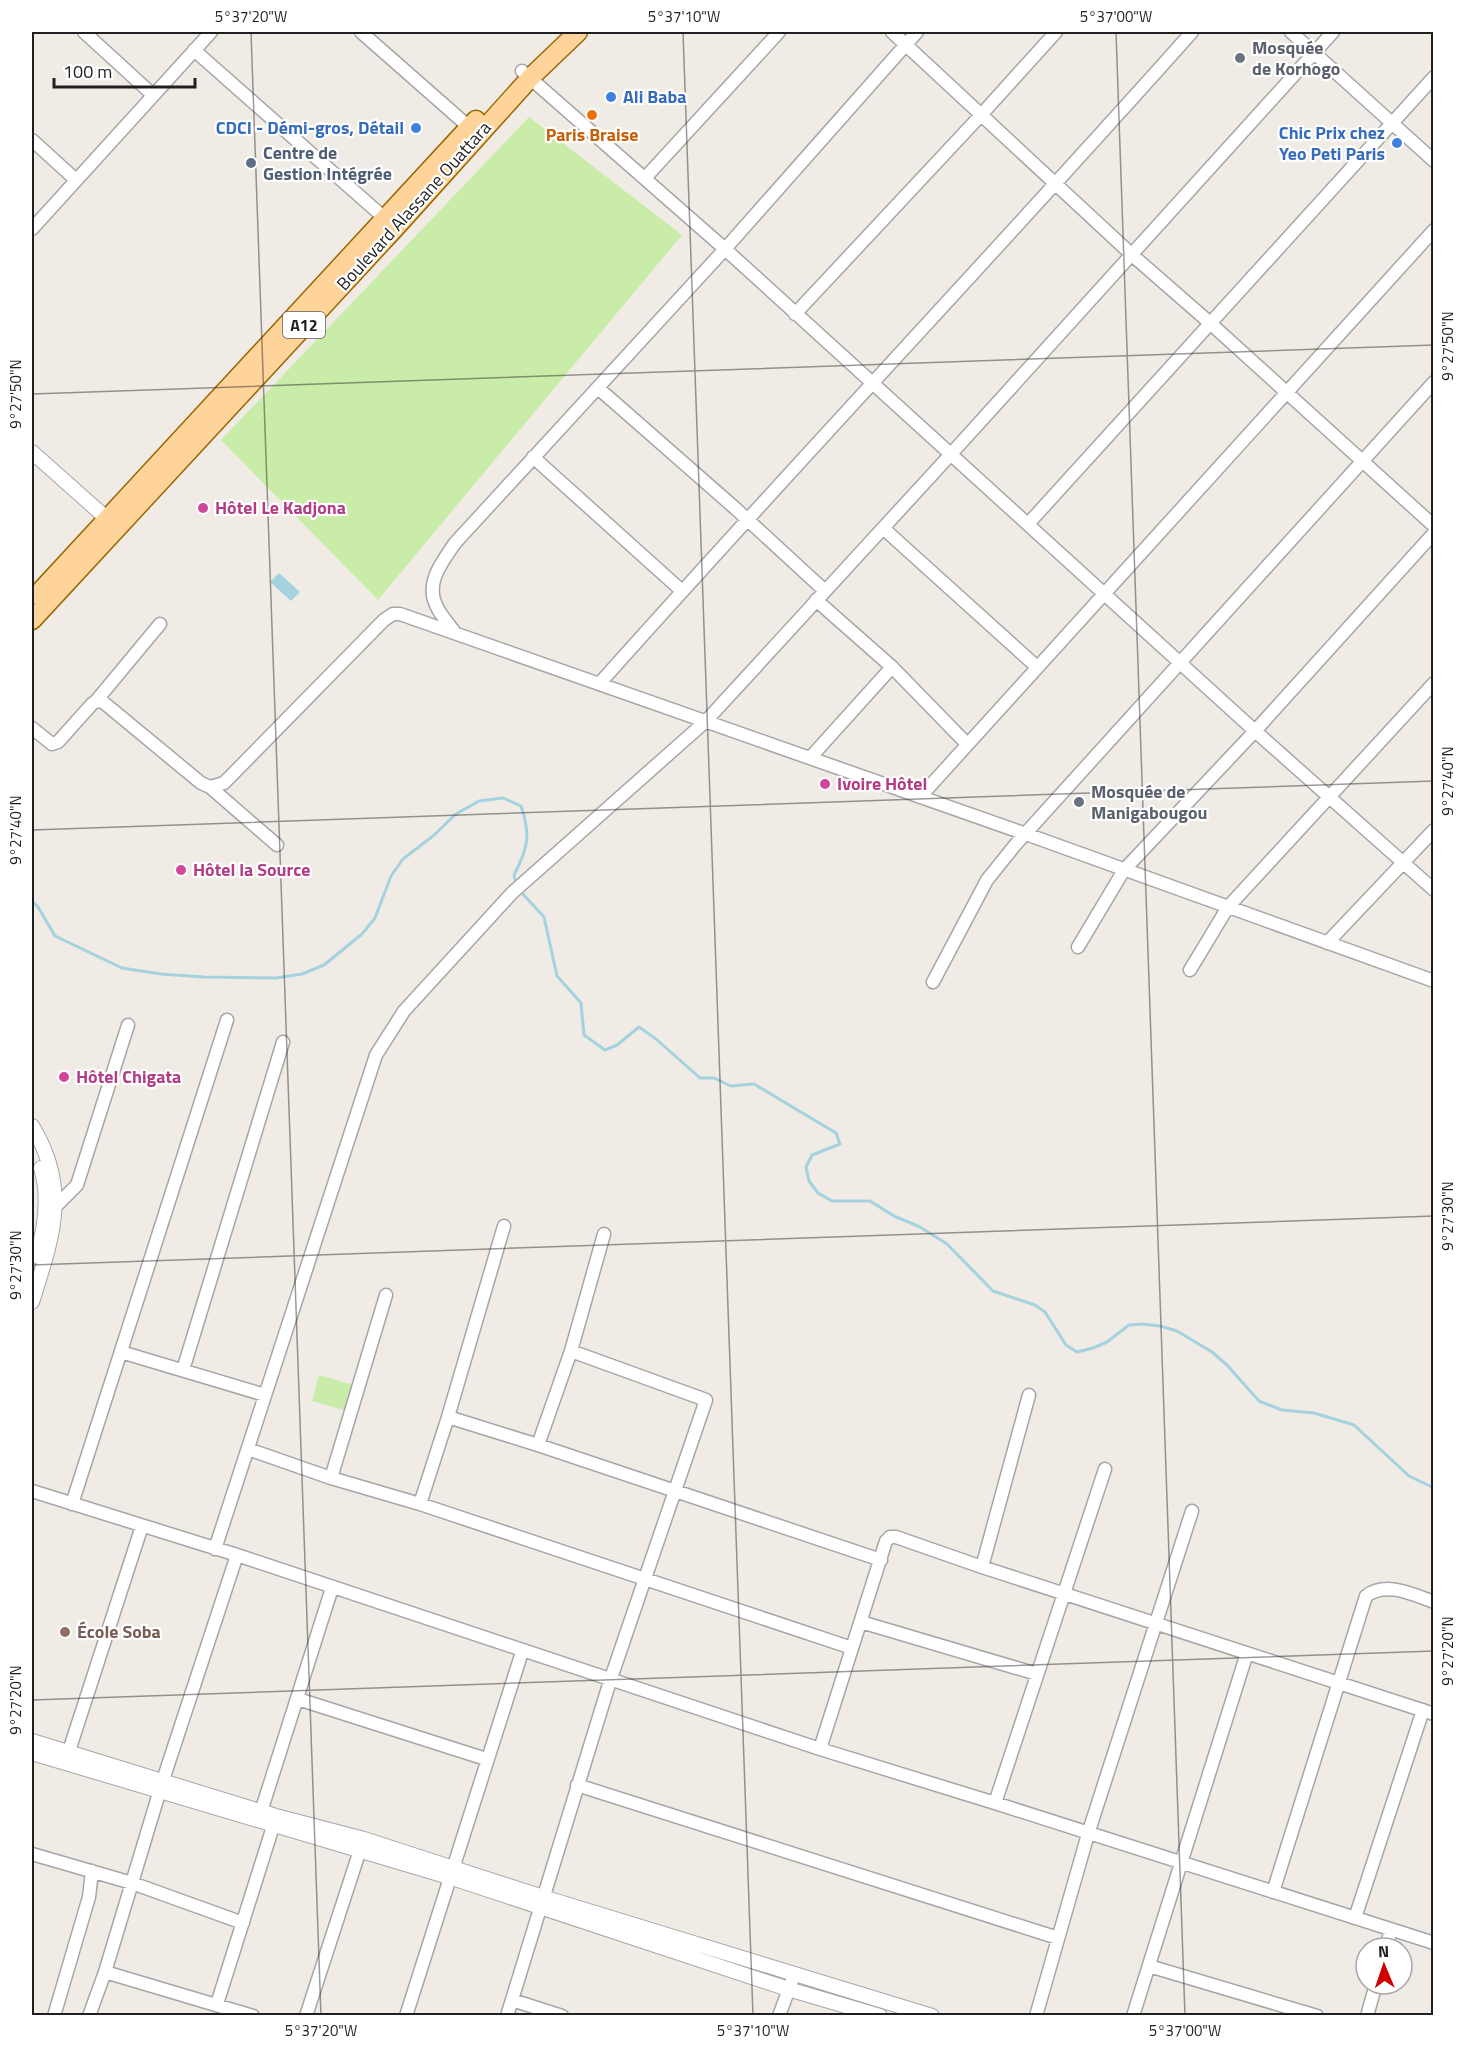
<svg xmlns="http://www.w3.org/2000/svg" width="1465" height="2047" viewBox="0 0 1465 2047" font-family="'Titillium Web',sans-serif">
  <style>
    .grass { fill: #caeca9 }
    .water { fill: #a4d2df }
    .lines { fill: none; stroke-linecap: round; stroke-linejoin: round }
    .stream { stroke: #a4d2df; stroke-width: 3 }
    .minor-casing { stroke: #a6a6a6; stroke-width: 15 }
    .tertiary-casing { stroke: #a6a6a6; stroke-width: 16 }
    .primary-casing { stroke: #9a6800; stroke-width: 21 }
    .minor { stroke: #fff; stroke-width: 12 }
    .tertiary { stroke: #fff; stroke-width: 14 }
    .primary { stroke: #ffd49b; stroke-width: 18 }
    .ticks { fill: none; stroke: #1f1f1f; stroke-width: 1.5; stroke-opacity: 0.45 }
    .worship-dot { fill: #6b7280; stroke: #fff; stroke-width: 2 }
    .shop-dot { fill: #3f7fe0; stroke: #fff; stroke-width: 2 }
    .food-dot { fill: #e8710a; stroke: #fff; stroke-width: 2 }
    .service-dot { fill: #5c6f8a; stroke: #fff; stroke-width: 2 }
    .hotel-dot { fill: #d1479c; stroke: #fff; stroke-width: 2 }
    .education-dot { fill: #8d6e63; stroke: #fff; stroke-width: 2 }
    .labels { text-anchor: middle; stroke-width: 4.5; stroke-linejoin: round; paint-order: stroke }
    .shield { fill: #fff; stroke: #626262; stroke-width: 1.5 }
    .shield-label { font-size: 16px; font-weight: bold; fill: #1f1f1f }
    .worship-label { font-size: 18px; font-weight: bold; fill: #5b616d; stroke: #fff; text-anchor: start }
    .shop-label { font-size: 18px; font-weight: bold; fill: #366cbe; stroke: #fff; text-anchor: end }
    .food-label { font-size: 18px; font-weight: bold; fill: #c56008; stroke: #fff }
    .service-label { font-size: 18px; font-weight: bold; fill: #4e5e75; stroke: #fff; text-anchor: start }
    .street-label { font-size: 18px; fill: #1f1f1f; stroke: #fff }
    .hotel-label { font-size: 18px; font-weight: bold; fill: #b23c85; stroke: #fff; text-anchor: start }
    .education-label { font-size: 18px; font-weight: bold; fill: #785e54; stroke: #fff; text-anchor: start }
    .neatline { fill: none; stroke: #1f1f1f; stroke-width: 2 }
    .ticks-label { font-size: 15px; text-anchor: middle; fill: #1f1f1f }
  </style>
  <rect width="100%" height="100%" fill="#f0ece5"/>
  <!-- grass -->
  <path class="grass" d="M 529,117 L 682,235 L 378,600 L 221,440 Z
    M 319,1375 L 354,1385 L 347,1411 L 312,1401 Z"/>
  <!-- water -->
  <path class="water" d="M 279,573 L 300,592 L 291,601 L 270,582 Z"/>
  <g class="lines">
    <!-- stream -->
    <path class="stream" d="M 521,892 L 544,917 L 557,976 L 581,1003 L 584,1035 L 605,1050 L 617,1045 L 639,1027 L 656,1039 L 700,1078 L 714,1078 L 731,1086 L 754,1084 L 836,1133 L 840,1144 L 812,1155 L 806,1167 L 809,1181 L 818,1193 L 832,1201 L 870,1201 L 894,1216 L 920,1227 L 947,1244 L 993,1291 L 1035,1305 L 1045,1312 L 1066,1345 L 1077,1352 L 1093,1348 L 1107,1342 L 1129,1325 L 1142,1324 L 1160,1326 L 1177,1331 L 1212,1352 L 1227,1365 L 1259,1401 L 1282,1410 L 1314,1413 L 1354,1425 L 1409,1476 L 1434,1488
      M 32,901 L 38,907 L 55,936 L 122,968 L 161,974 L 204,977 L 276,978 L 302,974 L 324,965 L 362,934 L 375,918 L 391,876 L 403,859 L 433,836 L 456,814 L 479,801 L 503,798 L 521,806 C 531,835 528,848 514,875 L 516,884"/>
    <defs>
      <path id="minor" d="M 84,32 L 153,95
        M 361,32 L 469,127
        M 892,32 L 1131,254 L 1210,323 L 1434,526
        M 1291,32 L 1434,161
        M 194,50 L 389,222
        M 522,71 L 725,249 L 1255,731 L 1434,890
        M 32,140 L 76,180
        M 645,178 L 779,32
        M 32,229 L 211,32
        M 795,314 L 981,115 L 1056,32
        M 598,388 L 736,509 L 825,591
        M 533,457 L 682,591
        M 1028,524 L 1434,77
        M 883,528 L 1037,667
        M 816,600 L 892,667 L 966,743
        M 455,633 C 449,624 440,615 436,605 C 425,582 443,561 455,543 L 725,249 L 917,32
        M 600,683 C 795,464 997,251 1192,32
        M 96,701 L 160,624
        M 32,728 L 52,744 L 58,742 L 92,704 L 96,701 L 103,702 L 201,783 L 210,787 L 277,845
        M 810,758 L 892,667
        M 210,787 L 224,783 L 384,620 L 393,614 L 400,614 L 1026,834 L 1434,981
        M 920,797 L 1434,230
        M 1327,943 L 1434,830
        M 1078,947 L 1124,870 L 1255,731 L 1434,533
        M 1190,970 L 1228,907 L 1434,683
        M 933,982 L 987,880 L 1016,844 L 1434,382
        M 55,1207 L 77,1185 L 128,1025
        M 121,1352 L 265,1395
        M 183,1370 L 283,1042
        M 448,1417 L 538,1445 L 881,1560
        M 538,1445 L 571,1351 L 604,1234
        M 248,1449 L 331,1478 L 420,1504 L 852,1648
        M 331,1478 L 386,1295
        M 32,1491 L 237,1555 L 820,1749 L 995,1803 L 1434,1943
        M 72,1504 L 227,1020
        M 420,1504 L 448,1417 L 504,1226
        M 215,1549 L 376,1055 L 404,1011 L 512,893 L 706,721 L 951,454 L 1333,32
        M 982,1567 L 1029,1395
        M 861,1622 L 1037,1674
        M 298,1699 L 486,1759
        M 820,1749 L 886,1541 L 890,1537 L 896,1537 L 982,1567 L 1434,1714
        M 69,1751 L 142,1526
        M 577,1785 L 1058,1938
        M 995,1803 L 1105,1469
        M 259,1818 L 332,1588
        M 32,1854 L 132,1883 L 243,1923
        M 1273,1892 L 1366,1596 C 1386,1581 1412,1594 1434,1602
        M 1355,1918 L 1423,1710
        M 1386,1948 L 1391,1929
        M 1149,1966 L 1317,2016
        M 105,1972 L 253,2016
        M 512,2000 L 562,2016
        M 217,2004 L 276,1817
        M 54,2016 L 89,1897 L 92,1871
        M 89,2016 L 105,1972 L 163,1780 L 237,1555
        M 306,2016 L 360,1850
        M 406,2016 L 522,1652
        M 507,2016 L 610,1681 L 706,1400 L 571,1351
        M 779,2016 L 794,1975
        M 1036,2016 L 1088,1834 L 1192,1511
        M 1133,2016 L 1247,1653
        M 1367,2016 L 1376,1984"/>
      <path id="tertiary" d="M 32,452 L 113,524
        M 32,1126 C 71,1189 52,1238 32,1302
        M 37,1256 C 45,1228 50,1196 41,1168
        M 32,1741 L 276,1816 L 364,1839 L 543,1897 L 932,2016
        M 32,1753 L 449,1877 L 788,1989 L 880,2016"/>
      <path id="primary" d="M 37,595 L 476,120
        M 32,620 L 395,228 L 531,77 L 578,32"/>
    </defs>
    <!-- minor casing -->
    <use href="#minor" class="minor-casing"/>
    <!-- tertiary casing -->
    <use href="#tertiary" class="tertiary-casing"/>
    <!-- primary casing -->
    <use href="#primary" class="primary-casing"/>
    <!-- minor -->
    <use href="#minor" class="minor"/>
    <!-- tertiary -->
    <use href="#tertiary" class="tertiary"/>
    <!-- primary -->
    <use href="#primary" class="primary"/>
  </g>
  <!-- ticks -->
  <path class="ticks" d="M 251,32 L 321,2016M 683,32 L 753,2016M 1116,32 L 1185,2016M 32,394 L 1434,345M 32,830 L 1434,781M 32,1265 L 1434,1216M 32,1700 L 1434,1651"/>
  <!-- markers -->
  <g class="worship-dot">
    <circle cx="1240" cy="58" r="6"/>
    <circle cx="1079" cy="802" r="6"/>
  </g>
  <g class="shop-dot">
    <circle cx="611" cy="97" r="6"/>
    <circle cx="416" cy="128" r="6"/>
    <circle cx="1397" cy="143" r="6"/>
  </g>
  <circle class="food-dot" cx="592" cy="115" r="6"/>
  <circle class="service-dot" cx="251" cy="163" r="6"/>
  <g class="hotel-dot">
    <circle cx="203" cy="508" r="6"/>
    <circle cx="825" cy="784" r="6"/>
    <circle cx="181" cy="870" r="6"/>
    <circle cx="64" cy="1077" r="6"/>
  </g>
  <circle class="education-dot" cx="65" cy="1632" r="6"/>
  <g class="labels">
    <!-- shield labels -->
    <rect class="shield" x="283" y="312" width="42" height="26" rx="4.5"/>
    <g class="shield-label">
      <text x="304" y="331">A12</text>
    </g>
    <!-- worship labels -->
    <g class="worship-label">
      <text x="1252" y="54">Mosquée<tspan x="1252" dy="21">de Korhogo</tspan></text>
      <text x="1091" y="798">Mosquée de<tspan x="1091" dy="21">Manigabougou</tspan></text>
    </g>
    <!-- shop labels -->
    <g class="shop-label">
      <text x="623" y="103" text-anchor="start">Ali Baba</text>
      <text x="404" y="134">CDCI - Démi-gros, Détail</text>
      <text x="1385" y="139">Chic Prix chez<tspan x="1385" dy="21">Yeo Peti Paris</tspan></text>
    </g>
    <!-- food labels -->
    <g class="food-label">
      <text x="592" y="141">Paris Braise</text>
    </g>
    <!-- service labels -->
    <g class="service-label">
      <text x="263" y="159">Centre de<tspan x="263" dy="21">Gestion Intégrée</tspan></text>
    </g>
    <!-- street labels -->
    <g class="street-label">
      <text transform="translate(414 206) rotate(-48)" y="6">Boulevard Alassane Ouattara</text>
    </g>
    <!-- hotel labels -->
    <g class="hotel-label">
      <text x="215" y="514">Hôtel Le Kadjona</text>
      <text x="837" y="790">Ivoire Hôtel</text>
      <text x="193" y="876">Hôtel la Source</text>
      <text x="76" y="1083">Hôtel Chigata</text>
    </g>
    <!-- education labels -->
    <g class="education-label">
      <text x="77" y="1638">École Soba</text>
    </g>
  </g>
  <!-- border -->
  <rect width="1465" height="2047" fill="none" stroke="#ffffff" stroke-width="66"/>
  <!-- north arrow -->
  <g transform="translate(1384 1966) rotate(358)"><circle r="28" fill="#ffffff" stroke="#a5a5a5" stroke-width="1.5"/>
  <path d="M0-4.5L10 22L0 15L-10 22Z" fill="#ce0100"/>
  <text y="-9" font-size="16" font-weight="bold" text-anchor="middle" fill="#1f1f1f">N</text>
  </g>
  <!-- scale -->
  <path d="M54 78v9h141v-9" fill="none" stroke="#1f1f1f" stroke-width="3"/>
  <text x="63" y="78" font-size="18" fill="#1f1f1f" stroke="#ffffff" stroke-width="4.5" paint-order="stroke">100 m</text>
  <rect x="33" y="33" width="1399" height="1981" class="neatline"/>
  <g class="ticks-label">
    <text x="251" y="22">5°37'20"W</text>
    <text x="684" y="22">5°37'10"W</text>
    <text x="1116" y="22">5°37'00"W</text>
    <text transform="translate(1448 346) rotate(-90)" y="5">9°27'50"N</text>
    <text transform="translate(16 394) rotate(-90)" y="5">9°27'50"N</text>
    <text transform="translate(1448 781) rotate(-90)" y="5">9°27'40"N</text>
    <text transform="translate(16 830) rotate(-90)" y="5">9°27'40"N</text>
    <text transform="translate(1448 1216) rotate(-90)" y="5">9°27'30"N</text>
    <text transform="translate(16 1265) rotate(-90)" y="5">9°27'30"N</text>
    <text transform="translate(1448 1651) rotate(-90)" y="5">9°27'20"N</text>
    <text transform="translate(16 1700) rotate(-90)" y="5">9°27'20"N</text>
    <text x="321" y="2036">5°37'20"W</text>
    <text x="753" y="2036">5°37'10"W</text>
    <text x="1185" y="2036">5°37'00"W</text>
  </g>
</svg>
